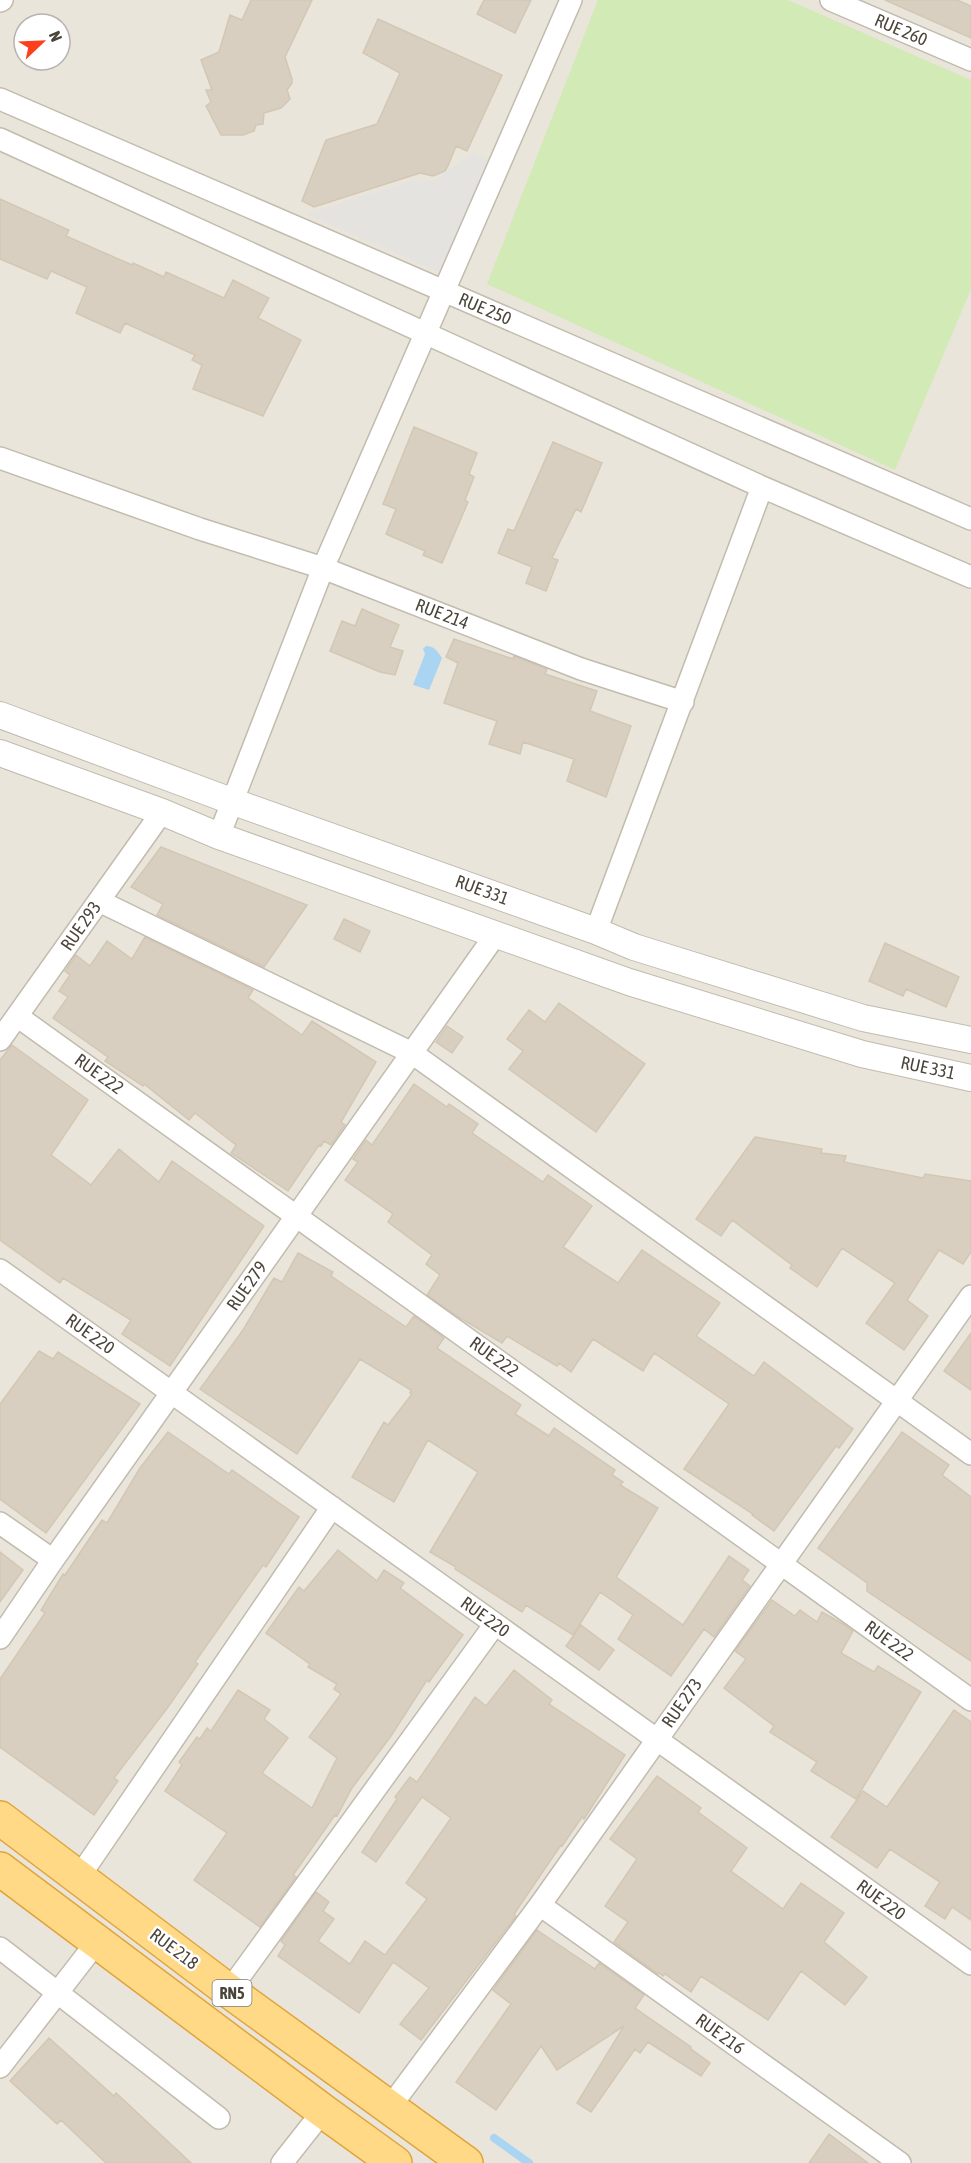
<svg xmlns="http://www.w3.org/2000/svg" width="971" height="2163" viewBox="0 0 971 2163" font-family="'Asap Condensed',sans-serif">
  <style>
    .residential { fill: #eae5da; fill-rule: evenodd }
    .green { fill: #d2eab5 }
    .parking { fill: #e5e3e0 }
    .water { fill: #a9d4f2 }
    .lines { fill: none; stroke-linecap: round; stroke-linejoin: round }
    .stream { stroke: #a9d4f2; stroke-width: 8 }
    .building { fill: #d8cfc1; stroke: #d3c7b4; stroke-width: 1.5 }
    .minor-casing { stroke: #c2bbae; stroke-width: 24 }
    .tertiary-casing { stroke: #c2bbae; stroke-width: 28 }
    .trunk-casing { stroke: #e0a43c; stroke-width: 36 }
    .minor { stroke: #fff; stroke-width: 21 }
    .tertiary { stroke: #fff; stroke-width: 26 }
    .trunk { stroke: #ffd985; stroke-width: 33 }
    .labels { text-anchor: middle; stroke-width: 5; stroke-linejoin: round; paint-order: stroke }
    .shield { fill: #fff; stroke: #817c74; stroke-width: 1.5 }
    .shield-label { font-size: 16px; font-weight: bold; fill: #4b4439 }
    .street-label { font-size: 18px; fill: #4b4439; stroke: #fff }
  </style>
  <rect width="100%" height="100%" fill="#f6f3ec"/>
  <!-- residential -->
  <path class="residential" d="M 0,0 L 971,0 L 971,2163 L 0,2163 ZM 24,24 L 60,24 L 60,60 L 24,60 Z"/>
  <!-- green -->
  <path class="green" d="M 598,0 L 788,0 L 971,80 L 971,289 L 895,470 L 487,284 Z"/>
  <!-- parking -->
  <path class="parking" d="M 473,153 L 494,163 L 446,275 L 306,214 L 413,180 L 434,181 Z"/>
  <!-- water -->
  <path class="water" d="M 426,646 C 435,646 437,651 442,658 L 429,690 L 413,685 L 425,654 L 423,649 Z"/>
  <g class="lines">
    <!-- stream -->
    <path class="stream" d="M 494,2138 L 529,2163"/>
  </g>
  <!-- building -->
  <path class="building" d="M 251,0 L 312,0 L 285,57 L 292,79 L 292,83 L 287,90 L 290,99 L 281,108 L 264,113 L 263,124 L 256,125 L 254,131 L 243,135 L 221,135 L 206,106 L 211,102 L 206,90 L 212,90 L 201,60 L 219,52 L 230,15 L 242,20 Z
    M 484,0 L 531,0 L 515,33 L 477,14 Z
    M 885,0 L 957,0 L 971,6 L 971,38 Z
    M 378,19 L 502,75 L 467,151 L 456,146 L 448,166 L 445,171 L 433,176 L 420,173 L 314,207 L 302,201 L 326,140 L 377,124 L 400,73 L 363,53 Z
    M 0,199 L 69,230 L 66,236 L 132,265 L 133,263 L 164,277 L 166,272 L 224,298 L 233,280 L 269,298 L 258,318 L 301,340 L 263,416 L 193,389 L 202,365 L 192,360 L 195,355 L 125,323 L 120,333 L 76,313 L 87,287 L 51,271 L 47,279 L 0,259 Z
    M 414,427 L 477,453 L 469,474 L 474,477 L 465,500 L 468,502 L 442,563 L 423,555 L 425,551 L 386,534 L 396,509 L 383,504 Z
    M 553,442 L 602,463 L 581,512 L 576,509 L 552,558 L 558,560 L 546,591 L 526,583 L 532,567 L 498,553 L 508,529 L 514,531 Z
    M 362,609 L 399,625 L 390,647 L 403,651 L 395,675 L 380,672 L 330,651 L 342,621 L 355,626 Z
    M 454,639 L 513,659 L 514,656 L 547,669 L 545,674 L 597,691 L 590,711 L 631,726 L 606,797 L 567,781 L 574,759 L 523,742 L 520,754 L 489,744 L 497,721 L 444,703 L 458,663 L 446,657 Z
    M 161,847 L 307,905 L 264,967 L 157,915 L 163,904 L 131,887 Z
    M 344,919 L 370,931 L 360,952 L 334,939 Z
    M 145,937 L 253,990 L 248,998 L 302,1035 L 312,1021 L 376,1062 L 341,1122 L 345,1125 L 331,1145 L 324,1141 L 321,1146 L 319,1145 L 288,1191 L 231,1153 L 236,1145 L 195,1113 L 189,1120 L 144,1084 L 143,1086 L 105,1061 L 108,1057 L 53,1018 L 68,997 L 59,991 L 70,975 L 65,971 L 76,955 L 90,966 L 107,941 L 132,959 Z
    M 885,943 L 959,977 L 946,1007 L 906,989 L 903,996 L 869,981 Z
    M 559,1003 L 645,1064 L 596,1132 L 509,1069 L 523,1051 L 507,1039 L 529,1010 L 545,1022 Z
    M 447,1026 L 463,1037 L 452,1053 L 436,1042 Z
    M 12,1045 L 88,1100 L 51,1155 L 91,1185 L 119,1149 L 159,1182 L 172,1161 L 264,1226 L 170,1366 L 122,1334 L 131,1320 L 63,1278 L 60,1283 L 0,1240 L 0,1060 Z
    M 414,1084 L 447,1107 L 449,1104 L 478,1124 L 472,1133 L 543,1182 L 548,1175 L 592,1206 L 563,1247 L 618,1283 L 642,1250 L 720,1303 L 696,1336 L 754,1376 L 764,1362 L 853,1429 L 839,1448 L 836,1446 L 774,1531 L 752,1515 L 753,1514 L 684,1469 L 729,1404 L 654,1353 L 643,1371 L 593,1339 L 571,1372 L 559,1363 L 557,1366 L 507,1336 L 502,1343 L 457,1316 L 427,1295 L 440,1275 L 426,1264 L 432,1255 L 388,1222 L 393,1214 L 345,1180 L 358,1162 L 353,1159 L 366,1140 L 372,1145 Z
    M 755,1137 L 822,1149 L 821,1153 L 846,1156 L 844,1162 L 923,1178 L 925,1174 L 971,1181 L 971,1252 L 963,1264 L 939,1250 L 907,1300 L 928,1316 L 904,1350 L 866,1323 L 895,1283 L 842,1248 L 817,1287 L 790,1268 L 792,1265 L 732,1220 L 721,1236 L 696,1219 Z
    M 298,1253 L 333,1272 L 331,1276 L 406,1327 L 414,1316 L 444,1338 L 437,1348 L 521,1405 L 515,1414 L 549,1436 L 554,1428 L 615,1470 L 612,1475 L 623,1482 L 620,1485 L 658,1508 L 616,1577 L 683,1625 L 729,1556 L 749,1570 L 742,1580 L 750,1586 L 714,1637 L 704,1629 L 671,1676 L 618,1639 L 633,1615 L 600,1592 L 573,1635 L 526,1605 L 522,1612 L 455,1569 L 456,1567 L 430,1552 L 478,1472 L 428,1440 L 394,1502 L 352,1477 L 384,1422 L 388,1425 L 412,1394 L 410,1393 L 411,1390 L 360,1359 L 297,1454 L 200,1389 L 243,1330 L 274,1278 L 282,1282 Z
    M 971,1333 L 971,1390 L 944,1371 Z
    M 39,1351 L 53,1359 L 58,1352 L 140,1404 L 46,1533 L 0,1499 L 0,1404 Z
    M 168,1432 L 229,1474 L 232,1470 L 299,1517 L 266,1567 L 263,1565 L 195,1662 L 198,1664 L 168,1707 L 114,1778 L 118,1781 L 94,1815 L 0,1747 L 0,1679 L 45,1613 L 41,1610 L 63,1574 L 65,1575 L 102,1520 L 107,1523 L 140,1468 Z
    M 902,1432 L 949,1465 L 942,1475 L 971,1497 L 971,1661 L 867,1591 L 867,1583 L 818,1548 Z
    M 338,1550 L 377,1581 L 384,1570 L 404,1583 L 400,1588 L 463,1635 L 429,1682 L 427,1680 L 391,1736 L 352,1788 L 337,1816 L 335,1815 L 293,1875 L 296,1877 L 260,1927 L 194,1880 L 227,1833 L 165,1791 L 182,1765 L 179,1762 L 197,1737 L 200,1739 L 207,1728 L 211,1731 L 238,1690 L 270,1710 L 264,1719 L 288,1738 L 262,1773 L 312,1808 L 337,1758 L 309,1737 L 341,1694 L 334,1689 L 337,1684 L 308,1667 L 310,1664 L 266,1633 L 299,1587 L 304,1591 Z
    M 0,1552 L 23,1570 L 0,1602 Z
    M 772,1600 L 795,1616 L 800,1610 L 817,1622 L 822,1612 L 843,1624 L 853,1631 L 841,1653 L 874,1672 L 878,1666 L 921,1692 L 856,1799 L 811,1771 L 817,1762 L 770,1732 L 774,1726 L 724,1688 L 746,1659 L 735,1651 Z
    M 581,1625 L 614,1650 L 599,1670 L 566,1646 Z
    M 514,1670 L 552,1700 L 549,1704 L 625,1755 L 584,1819 L 582,1817 L 562,1846 L 561,1845 L 514,1914 L 516,1916 L 421,2040 L 400,2024 L 429,1988 L 393,1962 L 359,2013 L 278,1956 L 285,1945 L 281,1941 L 316,1892 L 329,1902 L 323,1911 L 334,1919 L 318,1941 L 350,1964 L 365,1941 L 385,1955 L 427,1899 L 406,1883 L 451,1818 L 422,1797 L 376,1862 L 362,1852 L 397,1799 L 395,1797 L 410,1777 L 417,1782 L 475,1697 L 486,1706 Z
    M 954,1710 L 971,1722 L 971,1920 L 952,1907 L 945,1919 L 925,1906 L 940,1882 L 890,1849 L 877,1868 L 831,1837 L 863,1791 L 887,1807 Z
    M 657,1776 L 701,1808 L 698,1812 L 747,1848 L 731,1871 L 783,1909 L 801,1883 L 844,1913 L 824,1942 L 867,1977 L 845,2005 L 801,1971 L 768,2020 L 701,1976 L 691,1992 L 665,1974 L 663,1976 L 659,1973 L 658,1974 L 614,1942 L 628,1922 L 605,1906 L 637,1859 L 610,1839 Z
    M 537,1930 L 595,1969 L 599,1963 L 644,1995 L 635,2008 L 691,2047 L 691,2049 L 710,2063 L 701,2076 L 648,2042 L 640,2053 L 635,2049 L 591,2112 L 577,2103 L 624,2026 L 557,2070 L 541,2046 L 496,2110 L 456,2082 L 511,2004 L 493,1990 Z
    M 49,2038 L 114,2096 L 116,2093 L 191,2163 L 106,2163 L 61,2120 L 57,2124 L 10,2081 Z
    M 829,2134 L 868,2163 L 809,2163 Z"/>
  <g class="lines">
    <defs>
      <path id="minor" d="M 831,0 L 971,60
        M 0,1 L 2,0
        M 0,99 L 971,519
        M 0,139 L 762,487 L 971,577
        M 0,458 L 200,529 L 323,568 L 581,669 L 683,702
        M 219,836 L 323,568 L 571,0
        M 99,901 L 412,1053 L 971,1454
        M 596,931 L 762,487
        M 17,1016 L 971,1700
        M 0,1040 L 162,812
        M 0,1270 L 971,1964
        M 0,1523 L 53,1560
        M 0,1638 L 53,1560 L 496,934
        M 79,1877 L 332,1507
        M 540,1905 L 900,2163
        M 0,1948 L 219,2118
        M 229,1991 L 495,1624
        M 0,2067 L 96,1943
        M 390,2107 L 540,1905 L 971,1296
        M 282,2163 L 323,2111"/>
      <path id="tertiary" d="M 0,715 L 234,802 L 596,931 L 634,947 L 863,1018 L 971,1040
        M 0,753 L 162,812 L 219,836 L 629,982 L 862,1054 L 971,1078"/>
      <path id="trunk" d="M 0,1818 L 229,1991 L 466,2163
        M 0,1869 L 323,2111 L 395,2163"/>
    </defs>
    <!-- minor casing -->
    <use href="#minor" class="minor-casing"/>
    <!-- tertiary casing -->
    <use href="#tertiary" class="tertiary-casing"/>
    <!-- trunk casing -->
    <use href="#trunk" class="trunk-casing"/>
    <!-- minor -->
    <use href="#minor" class="minor"/>
    <!-- tertiary -->
    <use href="#tertiary" class="tertiary"/>
    <!-- trunk -->
    <use href="#trunk" class="trunk"/>
  </g>
  <g class="labels">
    <!-- shield labels -->
    <rect class="shield" x="212.5" y="1980" width="39" height="26" rx="4.5"/>
    <g class="shield-label">
      <text x="232" y="1999">RN5</text>
    </g>
    <!-- street labels -->
    <g class="street-label">
      <text transform="translate(901 30) rotate(23)" y="6">RUE 260</text>
      <text transform="translate(485 309) rotate(23)" y="6">RUE 250</text>
      <text transform="translate(442 614) rotate(21)" y="6">RUE 214</text>
      <text transform="translate(482 890) rotate(20)" y="6">RUE 331</text>
      <text transform="translate(81 926) rotate(-55)" y="6">RUE 293</text>
      <text transform="translate(928 1068) rotate(12)" y="6">RUE 331</text>
      <text transform="translate(99 1074) rotate(36)" y="6">RUE 222</text>
      <text transform="translate(247 1286) rotate(-55)" y="6">RUE 279</text>
      <text transform="translate(90 1334) rotate(36)" y="6">RUE 220</text>
      <text transform="translate(494 1357) rotate(36)" y="6">RUE 222</text>
      <text transform="translate(485 1617) rotate(36)" y="6">RUE 220</text>
      <text transform="translate(889 1641) rotate(36)" y="6">RUE 222</text>
      <text transform="translate(682 1703) rotate(-55)" y="6">RUE 273</text>
      <text transform="translate(881 1900) rotate(36)" y="6">RUE 220</text>
      <text transform="translate(174 1949) rotate(37)" y="6">RUE 218</text>
      <text transform="translate(720 2034) rotate(36)" y="6">RUE 216</text>
    </g>
  </g>
  <!-- north arrow -->
  <g transform="translate(42 42) rotate(67)"><circle r="28" fill="#ffffff" stroke="#b7b4b0" stroke-width="1.5"/>
  <path d="M0-4.5L10 22L0 15L-10 22Z" fill="#fc3f1d"/>
  <text y="-9" font-size="16" font-weight="bold" text-anchor="middle" fill="#4b4439">N</text>
  </g>
</svg>
